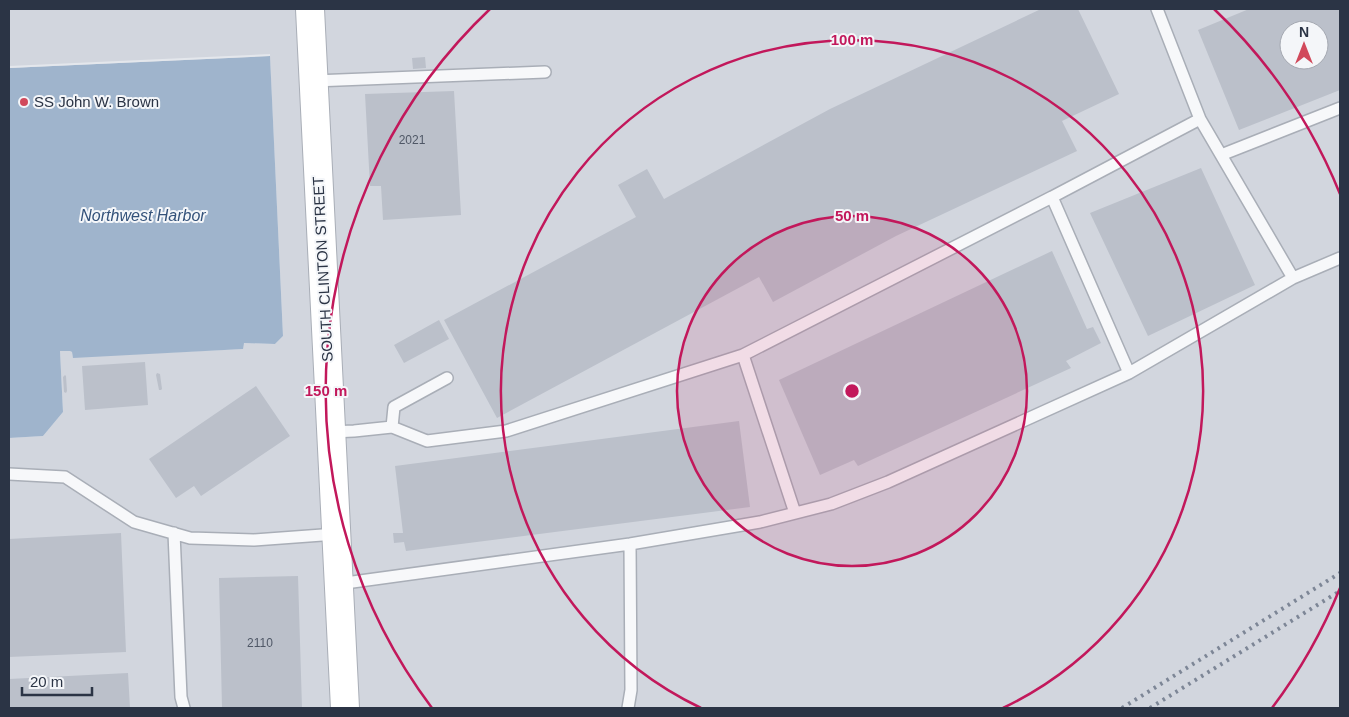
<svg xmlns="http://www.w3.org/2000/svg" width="1349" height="717" viewBox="0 0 1349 717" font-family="Helvetica,sans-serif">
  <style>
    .built { fill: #d2d6de; fill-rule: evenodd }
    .water { fill: #9fb4cc }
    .pier { fill: #e4e7ec }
    .building { fill: #bbc0ca; fill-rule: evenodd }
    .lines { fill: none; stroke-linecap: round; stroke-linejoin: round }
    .lane-casing { stroke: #a9aeb7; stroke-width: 14 }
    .secondary-casing { stroke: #a9aeb7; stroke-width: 30 }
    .lane { stroke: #f7f8fa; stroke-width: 11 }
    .secondary { stroke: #fff; stroke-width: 28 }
    .rail { stroke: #7d8696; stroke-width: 4; stroke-dasharray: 2.5 5; stroke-linecap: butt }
    .ring { fill: none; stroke: #c2185b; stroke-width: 2.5 }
    .poi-dot { fill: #d1495b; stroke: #f4f6f9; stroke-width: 2 }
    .labels { text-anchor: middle; stroke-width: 4; stroke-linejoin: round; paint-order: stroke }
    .number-label { font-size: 12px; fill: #4f5766 }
    .poi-label { font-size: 15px; fill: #2b3445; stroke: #f4f6f9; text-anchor: start }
    .street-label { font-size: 15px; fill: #2b3445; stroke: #f4f6f9 }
    .water-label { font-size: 16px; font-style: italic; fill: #34527a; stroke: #f4f6f9 }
    .centre { fill: #c2185b; stroke: #f4f6f9; stroke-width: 2.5 }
    .ring-label { font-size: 15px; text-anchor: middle; font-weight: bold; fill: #c2185b; stroke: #f4f6f9; stroke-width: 4; stroke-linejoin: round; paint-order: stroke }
  </style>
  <rect width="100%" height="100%" fill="#e4e7ec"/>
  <!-- built -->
  <path class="built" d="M 9,9 L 1340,9 L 1340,708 L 9,708 L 9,438 L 43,436 L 63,412 L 60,351 L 70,351 L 72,352 L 73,357 L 243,349 L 243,343 L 275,344 L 283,336 L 270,57 L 9,68 ZM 1289,30 L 1319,30 L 1319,60 L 1289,60 Z"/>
  <!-- water -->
  <path class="water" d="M 270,56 L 283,336 L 275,344 L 244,343 L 243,349 L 73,358 L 72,352 L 70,351 L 60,351 L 63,412 L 43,436 L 9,438 L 9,68 Z"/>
  <!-- pier -->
  <path class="pier" d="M 270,54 L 270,56 L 9,68 L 9,66 Z"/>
  <!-- building -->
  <path class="building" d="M 1041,9 L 1078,9 L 1119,94 L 1062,121 L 1077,151 L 896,236 L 773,302 L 759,277 L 497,418 L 444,320 L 636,217 L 618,185 L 647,169 L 664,199 L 830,109 Z
    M 1249,9 L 1340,9 L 1340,90 L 1239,130 L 1198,30 ZM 1289,30 L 1319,30 L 1319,60 L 1289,60 Z
    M 425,57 L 426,68 L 413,69 L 412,58 Z
    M 454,91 L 461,215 L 383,220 L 381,186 L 370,186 L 365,94 Z
    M 1201,168 L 1255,285 L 1148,336 L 1090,213 Z
    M 1052,251 L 1087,329 L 1093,327 L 1101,343 L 1066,361 L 1071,368 L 858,466 L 854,460 L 820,475 L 779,380 Z
    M 439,320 L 449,339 L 404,363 L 394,345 Z
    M 145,362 L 148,405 L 85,410 L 82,366 Z
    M 157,373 L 160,374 L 162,389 L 161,390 L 159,390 L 156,375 Z
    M 65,375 L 66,376 L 67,391 L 66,393 L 64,392 L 63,377 Z
    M 256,386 L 290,436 L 201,496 L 194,486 L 176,498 L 149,459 Z
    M 739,421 L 750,507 L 406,551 L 404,542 L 394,543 L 393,533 L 403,533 L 395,466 Z
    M 121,533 L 126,652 L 9,657 L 9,539 Z
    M 298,576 L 302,708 L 222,708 L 219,578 Z
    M 128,673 L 130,708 L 9,708 L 9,679 Z"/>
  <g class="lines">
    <defs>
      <path id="lane" d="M 1157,9 L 1200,119 L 1293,278
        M 314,81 L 545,72
        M 1221,155 L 1340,108
        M 1129,373 L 1052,197 L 1200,119
        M 392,427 L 394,407 L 447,378
        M 331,432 L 354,431 L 392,427 L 427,441 L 506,431 L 743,355
        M 9,474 L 65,477 L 134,522 L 190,538 L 254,540 L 336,534
        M 795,513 L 743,355 L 1052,197
        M 174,533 L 181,697 L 184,708
        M 338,584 L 630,544 L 760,522 L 831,504 L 888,482 L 1129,373 L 1293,278 L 1340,258
        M 628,708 L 631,690 L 630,544"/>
      <path id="secondary" d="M 310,9 L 345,708"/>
    </defs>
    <!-- lane casing -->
    <use href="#lane" class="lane-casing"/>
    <!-- secondary casing -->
    <use href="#secondary" class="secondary-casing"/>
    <!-- lane -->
    <use href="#lane" class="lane"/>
    <!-- secondary -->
    <use href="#secondary" class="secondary"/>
    <!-- rail -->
    <path class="rail" d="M 1122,708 L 1340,573
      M 1150,708 L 1340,591"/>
  </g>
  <!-- distance rings -->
  <circle cx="852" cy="391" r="175" fill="#c2185b" fill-opacity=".12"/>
  <g class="ring">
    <circle cx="852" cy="391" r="175"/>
    <path d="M701 708A351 351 0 1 1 1003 708"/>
    <path d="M1340 588A526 526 0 0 1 1272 708M432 708A526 526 0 0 1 490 9M1214 9A526 526 0 0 1 1340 194"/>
  </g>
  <!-- markers -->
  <circle class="poi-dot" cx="24" cy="102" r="5"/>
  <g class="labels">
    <!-- number labels -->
    <g class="number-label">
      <text x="412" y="144">2021</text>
      <text x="260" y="647">2110</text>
    </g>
    <!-- poi labels -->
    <g class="poi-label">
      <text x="34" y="107">SS John W. Brown</text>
    </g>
    <!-- street labels -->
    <g class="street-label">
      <text transform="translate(323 269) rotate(-93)" y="5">SOUTH CLINTON STREET</text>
    </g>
    <!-- water labels -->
    <g class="water-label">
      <text x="143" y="221">Northwest Harbor</text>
    </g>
  </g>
  <circle cx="852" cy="391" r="8" class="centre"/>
  <g class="ring-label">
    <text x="852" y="45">100 m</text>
    <text x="852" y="221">50 m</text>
    <text x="326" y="396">150 m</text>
  </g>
  <!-- border -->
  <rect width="1349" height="717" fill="none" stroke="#2b3445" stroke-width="20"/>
  <!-- north arrow -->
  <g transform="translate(1304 45)"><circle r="24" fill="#f4f6f9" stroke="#a4a8b1"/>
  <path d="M0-4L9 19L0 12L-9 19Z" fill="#d1495b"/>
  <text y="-8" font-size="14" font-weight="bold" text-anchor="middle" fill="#2b3445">N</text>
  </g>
  <!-- scale -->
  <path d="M22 687v8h70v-8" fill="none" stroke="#2b3445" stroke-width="2.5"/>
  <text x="30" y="687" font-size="15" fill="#2b3445" stroke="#f4f6f9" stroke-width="4" paint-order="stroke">20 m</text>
</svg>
